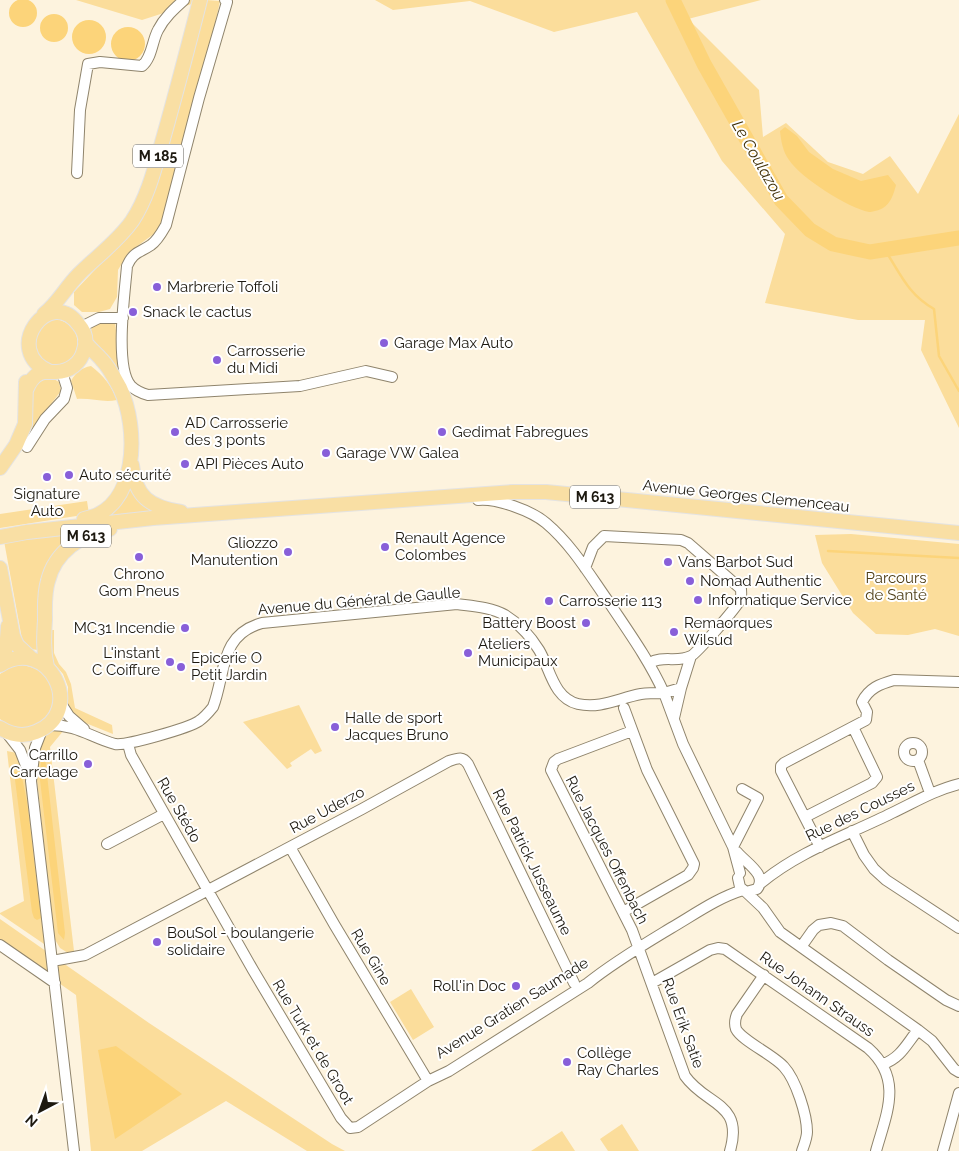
<svg xmlns="http://www.w3.org/2000/svg" width="959" height="1151" viewBox="0 0 959 1151" font-family="Raleway,sans-serif">
  <style>
    .green { fill: #fbdd9b }
    .water { fill: #fcd47a }
    .lines { fill: none; stroke-linecap: round; stroke-linejoin: round }
    .stream { stroke: #fcd47a; stroke-width: 2.5 }
    .river { stroke: #fcd47a; stroke-width: 15 }
    .minor-casing { stroke: #8f846c; stroke-width: 12 }
    .major-casing { stroke: #e4e3e2; stroke-width: 16 }
    .minor { stroke: #fff; stroke-width: 10 }
    .major { stroke: #f9dfa4; stroke-width: 14 }
    .poi-dot { fill: #885fd9; stroke: #fff; stroke-width: 2 }
    .labels { text-anchor: middle; stroke-width: 4; stroke-linejoin: round; paint-order: stroke }
    .shield { fill: #fff; stroke: #615e58; stroke-width: 1 }
    .shield-label { font-size: 14px; font-weight: bold; fill: #1d1910 }
    .poi-label { font-size: 15px; fill: #1d1910; stroke: #fff; text-anchor: start }
    .street-label { font-size: 15px; fill: #1d1910; stroke: #fff }
    .park-label { font-size: 15px; fill: #504019; stroke: #fff }
    .water-label { font-size: 16px; font-style: italic; fill: #413109; stroke: #fff }
  </style>
  <rect width="100%" height="100%" fill="#fdf3de"/>
  <!-- green -->
  <path class="green" d="M 76,0 L 204,0 L 142,20 Z
    M 206,0 L 220,1 L 209,53 L 162,223 L 155,233 L 128,253 L 118,270 L 117,297 L 110,309 L 99,312 L 82,312 L 74,305 L 74,292 L 121,242 L 147,202 Z
    M 375,0 L 761,0 L 688,19 L 759,90 L 763,137 L 786,123 L 828,162 L 863,174 L 890,156 L 918,194 L 959,114 L 959,428 L 921,350 L 925,320 L 858,320 L 765,303 L 785,234 L 722,161 L 637,12 L 554,32 L 470,1 L 393,10 Z
    M 55,319 C 91,325 80,372 49,365 C 46,364 41,362 39,359 C 35,354 34,343 32,337 L 40,324 Z
    M 106,321 L 115,322 L 121,372 L 92,343 L 89,334 L 94,324 Z
    M 91,366 C 104,376 111,385 117,400 C 104,403 91,398 77,399 L 71,381 C 76,372 81,368 91,366 Z
    M 52,378 L 59,382 L 61,391 L 31,430 C 32,409 24,381 52,378 Z
    M 127,487 L 131,487 C 139,503 144,505 160,511 L 102,517 Z
    M 87,501 L 89,514 L 0,528 L 0,514 Z
    M 91,531 L 48,564 L 40,580 L 38,650 L 30,649 L 22,639 L 4,541 Z
    M 851,534 L 959,544 L 959,636 L 935,629 L 908,635 L 876,634 L 853,613 L 822,563 L 815,535 Z
    M 50,630 L 54,630 L 54,653 L 59,664 L 66,672 L 71,684 L 75,708 L 112,725 L 113,734 L 83,722 L 68,709 L 68,687 L 63,674 L 52,661 Z
    M 23,665 C 83,677 43,755 0,719 L 0,674 L 12,666 Z
    M 299,705 L 322,751 L 315,754 L 311,749 L 290,763 L 292,766 L 287,769 L 243,722 Z
    M 55,730 L 64,730 L 50,747 L 74,951 L 68,953 L 60,948 L 54,938 L 37,780 L 38,751 L 45,735 Z
    M 7,751 L 17,753 L 26,779 L 47,946 L 0,914 L 0,913 L 24,901 Z
    M 0,919 L 149,1023 L 332,1144 L 345,1151 L 307,1151 L 226,1101 L 142,1151 L 91,1151 L 76,995 L 0,942 Z
    M 411,989 L 434,1027 L 413,1040 L 390,1002 Z
    M 622,1124 L 639,1151 L 608,1151 L 600,1139 Z
    M 562,1131 L 575,1151 L 531,1151 Z"/>
  <!-- water -->
  <path class="water" d="M9 13a14 14 0 1 1 28 0a14 14 0 1 1-28 0Z
    M40 28a14 14 0 1 1 28 0a14 14 0 1 1-28 0Z
    M72 37a17 17 0 1 1 34 0a17 17 0 1 1-34 0Z
    M111 44a17 17 0 1 1 34 0a17 17 0 1 1-34 0Z
    M 785,127 L 797,136 L 809,152 L 833,169 L 861,181 L 888,175 L 896,185 C 894,193 891,203 883,208 C 880,210 872,212 869,212 C 848,208 801,178 789,160 C 783,152 781,141 780,131 Z
    M 41,756 L 45,757 L 65,933 L 64,940 L 58,933 L 40,780 Z
    M 14,772 L 17,772 L 22,777 L 27,802 L 41,918 L 37,920 L 34,918 L 32,912 Z
    M 116,1046 L 182,1094 L 115,1139 L 98,1050 Z"/>
  <g class="lines">
    <!-- stream -->
    <path class="stream" d="M 885,250 C 901,275 908,294 934,309 L 939,356 L 959,391
      M 828,551 L 959,558"/>
    <!-- river -->
    <path class="river" d="M 673,0 L 704,64 L 781,200 L 810,230 L 833,244 L 870,252 L 959,238"/>
    <defs>
      <path id="minor" d="M 225,0 L 227,2 L 199,98 L 166,225 C 162,232 158,240 151,245 C 139,253 133,252 127,266 C 125,292 114,367 131,386 C 136,391 141,393 148,395 L 300,386 L 366,371 L 392,377
        M 77,173 L 80,110 L 88,64 L 100,62 L 142,66 C 152,58 152,41 158,30 C 164,18 174,9 184,0
        M 81,327 L 99,318 L 123,318
        M 27,447 L 45,419 L 64,399 L 67,388 L 62,372
        M 478,500 C 497,498 532,511 546,523 C 572,545 589,574 608,601 C 628,631 649,660 664,693 L 681,688
        M 585,568 L 593,547 L 604,536 L 681,540 L 688,543 L 741,589 C 741,593 742,596 740,600 C 736,608 697,653 691,656 C 678,663 662,655 650,663
        M 60,702 L 69,716 L 84,729
        M 674,718 L 681,688 L 691,656
        M 49,725 C 78,725 90,737 115,744 C 126,746 189,728 199,721 C 205,717 209,712 213,707 C 226,673 219,635 262,623 L 457,604 C 472,606 491,607 505,615 C 518,623 531,637 539,650 C 550,668 553,698 578,704 C 601,709 619,698 641,694 C 648,693 656,693 664,693 L 683,744 L 733,847 L 740,873
        M 42,730 L 35,748 L 31,781 L 74,1151
        M 632,731 L 558,759 L 554,762 L 551,770 L 632,930 L 685,1076 C 706,1106 744,1102 730,1151
        M 6,732 L 20,750 L 30,776
        M904 752a9 9 0 1 1 18 0a9 9 0 1 1-18 0Z
        M 128,744 L 131,755 L 253,970 L 341,1118 L 350,1128 L 358,1127 L 428,1081 L 449,1071 L 588,983 C 614,962 643,945 671,928 C 695,914 717,898 743,890
        M 918,760 L 930,793
        M 805,817 L 872,783 L 877,777 L 853,727
        M 852,831 L 864,855 L 874,869 L 886,880 L 959,928
        M 107,844 L 164,814
        M 290,847 L 334,924 L 428,1081
        M 733,847 L 758,798 L 742,789
        M 820,847 L 781,771 L 781,766 L 784,763 L 866,720 L 867,712 L 862,702 C 869,688 880,684 894,680 L 959,682
        M 737,852 C 746,863 768,875 757,889 L 746,892 L 740,887 L 738,878
        M 761,883 C 799,851 848,835 892,813 C 915,802 935,790 959,784
        M 746,892 L 763,908 L 780,932 L 918,1030 L 932,1041 L 954,1069 L 959,1072
        M 623,912 L 688,875 L 693,868 L 694,864 L 647,770 L 624,708
        M 0,945 L 55,983
        M 801,947 L 813,930 L 819,925 L 831,923 L 843,926 L 888,960 L 946,1000 L 959,1006
        M 52,961 L 85,955 L 362,809 L 449,761 C 458,758 463,756 468,764 L 574,983
        M 764,975 L 737,1014 C 735,1019 734,1023 736,1029 C 742,1041 774,1055 784,1067 C 796,1080 807,1115 807,1132 C 807,1138 804,1145 802,1151
        M 652,983 L 710,950 L 718,948 L 725,949 L 868,1048 C 903,1079 887,1112 876,1151
        M 883,1064 C 901,1058 907,1043 918,1030
        M 943,1151 L 959,1093"/>
      <path id="major" d="M 44,314 C 58,303 66,287 79,274 C 96,257 118,241 132,221 C 148,197 155,167 163,139 C 176,93 188,47 200,0
        M 26,390 C 29,383 33,376 40,373 C 45,371 51,372 56,372 C 69,372 81,363 84,350 C 87,341 85,332 79,325 C 50,284 0,351 50,372
        M 132,465 C 135,497 150,507 181,512
        M 0,468 L 16,445 L 25,424 L 26,382
        M 84,519 C 139,509 139,428 120,388 C 115,379 109,367 101,359 C 96,353 90,349 85,342
        M 0,537 L 27,532 L 153,518 L 513,492 L 546,492 L 959,533
        M 0,568 L 13,636 L 17,645 L 32,659
        M 0,662 C 7,652 7,638 8,626
        M 0,665 C 49,634 87,712 36,732 C 24,737 11,735 0,728
        M 47,667 C 43,651 44,636 45,620 C 45,607 44,594 48,581 C 55,552 81,534 110,529"/>
    </defs>
    <!-- minor casing -->
    <use href="#minor" class="minor-casing"/>
    <!-- major casing -->
    <use href="#major" class="major-casing"/>
    <!-- minor -->
    <use href="#minor" class="minor"/>
    <!-- major -->
    <use href="#major" class="major"/>
  </g>
  <!-- markers -->
  <g class="poi-dot">
    <circle cx="157" cy="287" r="5"/>
    <circle cx="133" cy="312" r="5"/>
    <circle cx="384" cy="343" r="5"/>
    <circle cx="217" cy="360" r="5"/>
    <circle cx="175" cy="432" r="5"/>
    <circle cx="442" cy="432" r="5"/>
    <circle cx="326" cy="453" r="5"/>
    <circle cx="185" cy="464" r="5"/>
    <circle cx="69" cy="475" r="5"/>
    <circle cx="47" cy="477" r="5"/>
    <circle cx="385" cy="547" r="5"/>
    <circle cx="288" cy="552" r="5"/>
    <circle cx="139" cy="557" r="5"/>
    <circle cx="668" cy="562" r="5"/>
    <circle cx="690" cy="581" r="5"/>
    <circle cx="698" cy="600" r="5"/>
    <circle cx="549" cy="601" r="5"/>
    <circle cx="586" cy="623" r="5"/>
    <circle cx="185" cy="628" r="5"/>
    <circle cx="674" cy="632" r="5"/>
    <circle cx="468" cy="653" r="5"/>
    <circle cx="170" cy="662" r="5"/>
    <circle cx="181" cy="667" r="5"/>
    <circle cx="335" cy="727" r="5"/>
    <circle cx="88" cy="764" r="5"/>
    <circle cx="157" cy="942" r="5"/>
    <circle cx="516" cy="986" r="5"/>
    <circle cx="567" cy="1062" r="5"/>
  </g>
  <g class="labels">
    <!-- shield labels -->
    <g class="shield">
      <rect x="133" y="144.5" width="50" height="23" rx="4"/>
      <rect x="570" y="485.5" width="50" height="23" rx="4"/>
      <rect x="61" y="524.5" width="50" height="23" rx="4"/>
    </g>
    <g class="shield-label">
      <text x="158" y="161">M 185</text>
      <text x="595" y="502">M 613</text>
      <text x="86" y="541">M 613</text>
    </g>
    <!-- poi labels -->
    <g class="poi-label">
      <text x="167" y="292">Marbrerie Toffoli</text>
      <text x="143" y="317">Snack le cactus</text>
      <text x="394" y="348">Garage Max Auto</text>
      <text x="227" y="356">Carrosserie<tspan x="227" dy="17">du Midi</tspan></text>
      <text x="185" y="428">AD Carrosserie<tspan x="185" dy="17">des 3 ponts</tspan></text>
      <text x="452" y="437">Gedimat Fabregues</text>
      <text x="336" y="458">Garage VW Galea</text>
      <text x="195" y="469">API Pièces Auto</text>
      <text x="79" y="480">Auto sécurité</text>
      <text x="47" y="499" text-anchor="middle">Signature<tspan x="47" dy="17">Auto</tspan></text>
      <text x="395" y="543">Renault Agence<tspan x="395" dy="17">Colombes</tspan></text>
      <text x="278" y="548" text-anchor="end">Gliozzo<tspan x="278" dy="17">Manutention</tspan></text>
      <text x="678" y="567">Vans Barbot Sud</text>
      <text x="139" y="579" text-anchor="middle">Chrono<tspan x="139" dy="17">Gom Pneus</tspan></text>
      <text x="700" y="586">Nomad Authentic</text>
      <text x="708" y="605">Informatique Service</text>
      <text x="559" y="606">Carrosserie 113</text>
      <text x="576" y="628" text-anchor="end">Battery Boost</text>
      <text x="684" y="628">Remaorques<tspan x="684" dy="17">Wilsud</tspan></text>
      <text x="175" y="633" text-anchor="end">MC31 Incendie</text>
      <text x="478" y="649">Ateliers<tspan x="478" dy="17">Municipaux</tspan></text>
      <text x="160" y="658" text-anchor="end">L'instant<tspan x="160" dy="17">C Coiffure</tspan></text>
      <text x="191" y="663">Epicerie O<tspan x="191" dy="17">Petit Jardin</tspan></text>
      <text x="345" y="723">Halle de sport<tspan x="345" dy="17">Jacques Bruno</tspan></text>
      <text x="78" y="760" text-anchor="end">Carrillo<tspan x="78" dy="17">Carrelage</tspan></text>
      <text x="167" y="938">BouSol - boulangerie<tspan x="167" dy="17">solidaire</tspan></text>
      <text x="506" y="991" text-anchor="end">Roll'in Doc</text>
      <text x="577" y="1058">Collège<tspan x="577" dy="17">Ray Charles</tspan></text>
    </g>
    <!-- street labels -->
    <g class="street-label">
      <text transform="translate(746 496) rotate(6)" y="5">Avenue Georges Clemenceau</text>
      <text transform="translate(359 601) rotate(-5)" y="5">Avenue du Général de Gaulle</text>
      <text transform="translate(179 810) rotate(60)" y="5">Rue Stédo</text>
      <text transform="translate(327 810) rotate(-28)" y="5">Rue Uderzo</text>
      <text transform="translate(860 811) rotate(-26)" y="5">Rue des Cousses</text>
      <text transform="translate(607 850) rotate(63)" y="5">Rue Jacques Offenbach</text>
      <text transform="translate(532 862) rotate(64)" y="5">Rue Patrick Jusseaume</text>
      <text transform="translate(371 957) rotate(59)" y="5">Rue Gine</text>
      <text transform="translate(817 994) rotate(35)" y="5">Rue Johann Strauss</text>
      <text transform="translate(512 1008) rotate(-32)" y="5">Avenue Gratien Saumade</text>
      <text transform="translate(683 1023) rotate(70)" y="5">Rue Erik Satie</text>
      <text transform="translate(313 1042) rotate(59)" y="5">Rue Turk et de Groot</text>
    </g>
    <!-- park labels -->
    <g class="park-label">
      <text x="896" y="583">Parcours<tspan x="896" dy="17">de Santé</tspan></text>
    </g>
    <!-- water labels -->
    <g class="water-label">
      <text transform="translate(759 160) rotate(60)" y="6">Le Coulazou</text>
    </g>
  </g>
  <!-- north arrow -->
  <g transform="translate(40 1111) rotate(221)" stroke="#ffffff" stroke-width="4" paint-order="stroke">
  <path d="M0-4L9 19L0 12L-9 19Z" fill="#1d1910"/>
  <text y="-8" font-size="14" font-weight="bold" text-anchor="middle" fill="#1d1910">N</text>
  </g>
</svg>
